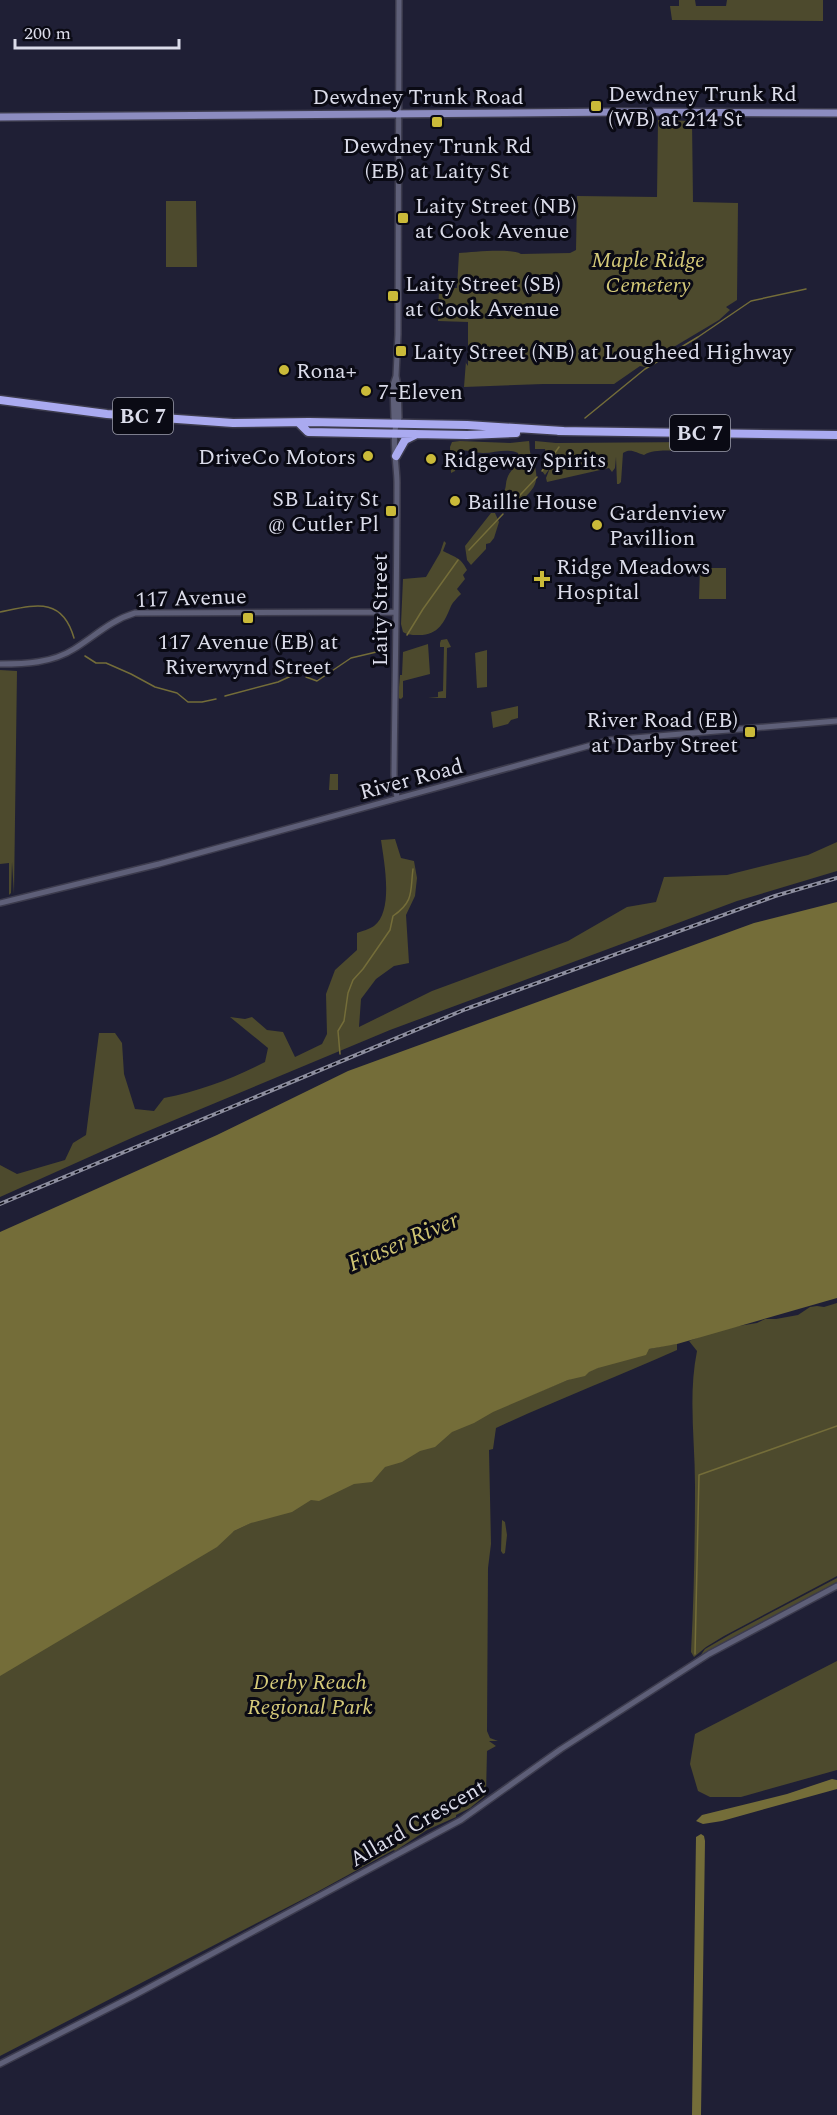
<svg xmlns="http://www.w3.org/2000/svg" width="837" height="2115" viewBox="0 0 837 2115" font-family="Spectral,serif">
  <style>
    .green { fill: #4d4a2d }
    .water { fill: #746d39 }
    .lines { fill: none; stroke-linecap: round; stroke-linejoin: round }
    .stream { stroke: #746d39; stroke-width: 1.5 }
    .minor-casing { stroke: #3c3b4d; stroke-width: 8 }
    .major-casing { stroke: #3c3b4d; stroke-width: 10 }
    .highway-casing { stroke: #3c3b4d; stroke-width: 11 }
    .minor { stroke: #5e5f78; stroke-width: 5 }
    .major { stroke: #8c8cc0; stroke-width: 7 }
    .highway { stroke: #aaaaf0; stroke-width: 8 }
    .rail-casing { stroke: #8d8e9f; stroke-width: 4 }
    .rail { stroke: #0a0a14; stroke-width: 1.5; stroke-dasharray: 4.5; stroke-linecap: butt }
    .poi-dot { fill: #caba39; stroke: #0a0a14; stroke-width: 2 }
    .labels { text-anchor: middle; stroke-width: 6; stroke-linejoin: round; paint-order: stroke }
    .shield { fill: #0a0a14; stroke: #9c9daa; stroke-width: 1.5 }
    .shield-label { font-size: 21px; font-weight: bold; fill: #dbdcea }
    .poi-label { font-size: 22px; fill: #dbdcea; stroke: #0a0a14; text-anchor: start }
    .street-label { font-size: 22px; fill: #dbdcea; stroke: #0a0a14 }
    .park-label { font-size: 22px; font-style: italic; fill: #d5ca79; stroke: #0a0a14 }
    .water-label { font-size: 24px; font-style: italic; fill: #cec372; stroke: #0a0a14 }
  </style>
  <rect width="100%" height="100%" fill="#1f1f35"/>
  <!-- green -->
  <path class="green" d="M 679,0 L 695,0 L 696,6 L 726,6 L 727,0 L 823,0 L 823,21 L 672,20 L 670,6 L 679,6 Z
    M 658,120 L 692,121 L 693,202 L 738,203 L 737,300 L 726,307 L 730,310 L 719,320 L 667,351 L 645,367 L 640,366 L 614,384 L 543,384 L 464,387 L 467,348 L 466,363 L 468,366 L 468,322 L 438,321 L 439,288 L 457,288 L 459,253 C 473,252 510,248 521,254 L 570,253 L 576,250 L 577,196 L 657,197 Z
    M 166,201 L 196,201 L 197,267 L 166,267 Z
    M 460,441 L 510,443 L 529,441 C 530,445 529,450 531,455 C 544,487 532,489 510,512 L 502,505 L 505,496 L 503,493 C 507,487 505,485 507,479 C 510,468 521,465 518,453 C 507,448 495,453 483,453 C 476,453 468,450 459,450 L 455,471 L 451,473 L 450,447 L 452,442 Z
    M 535,441 L 556,443 L 696,442 L 695,447 C 679,455 660,446 644,455 C 636,453 631,448 623,453 L 621,482 L 619,484 L 617,484 L 616,457 L 615,468 L 612,472 L 609,468 L 547,482 L 546,478 L 550,468 L 545,475 L 542,471 L 546,456 L 545,449 L 535,449 Z
    M 491,513 L 495,513 L 499,522 L 494,538 L 490,543 L 486,544 L 486,549 L 471,565 L 467,560 L 465,546 Z
    M 444,541 L 446,543 L 443,551 C 454,557 461,557 467,570 L 463,575 L 465,579 L 457,589 L 461,594 C 458,597 453,602 451,606 C 444,623 438,636 417,635 C 411,635 408,635 403,632 L 401,624 L 403,579 L 426,577 L 440,553 Z
    M 700,568 L 726,568 L 726,599 L 699,599 Z
    M 447,639 L 451,647 L 447,648 L 446,698 L 428,698 L 438,697 L 438,692 L 443,691 L 444,647 L 440,647 L 440,643 L 441,640 Z
    M 428,644 L 430,674 L 403,681 L 403,697 L 401,699 L 398,698 L 400,675 L 402,675 L 403,652 Z
    M 487,650 L 487,687 L 477,688 L 475,653 Z
    M 0,670 L 17,671 L 14,894 L 12,862 L 11,893 L 9,895 L 9,863 L 0,864 Z
    M 518,706 L 518,718 L 511,720 L 508,724 L 493,728 L 491,712 Z
    M 330,774 L 338,774 L 338,790 L 329,790 Z
    M 395,839 L 401,858 L 414,861 L 417,878 L 415,896 L 406,915 L 409,963 L 394,966 L 376,979 L 361,999 L 359,1027 L 432,991 L 568,941 L 627,907 L 656,902 L 664,877 L 727,875 L 808,855 L 837,842 L 837,871 L 737,901 L 390,1030 L 136,1136 L 0,1197 L 0,1165 L 17,1174 L 65,1160 L 73,1143 L 86,1135 L 99,1033 L 115,1033 L 122,1043 L 124,1074 L 135,1109 L 154,1111 L 164,1098 C 200,1091 232,1079 265,1062 L 268,1048 L 230,1017 L 245,1019 L 252,1017 L 267,1030 L 283,1032 L 295,1057 L 322,1044 L 327,1034 L 326,994 L 335,970 L 357,950 L 357,933 C 362,931 370,929 374,926 C 394,911 384,862 381,840 Z
    M 837,1303 L 837,1576 L 724,1636 L 706,1647 L 694,1657 L 691,1652 C 694,1597 695,1541 695,1485 C 695,1440 688,1396 697,1351 L 689,1341 L 720,1329 L 757,1323 L 765,1319 L 776,1319 L 798,1315 L 810,1307 L 817,1306 L 824,1307 Z
    M 677,1344 L 677,1350 C 617,1377 556,1400 496,1428 L 493,1449 L 489,1450 L 491,1544 L 488,1568 L 487,1731 L 490,1738 L 498,1741 L 489,1741 L 496,1746 L 487,1751 L 486,1795 L 470,1808 L 456,1815 L 456,1817 L 427,1830 L 395,1851 L 394,1850 L 390,1852 L 317,1892 L 0,2056 L 0,1671 L 234,1531 L 424,1439 L 636,1352 L 667,1345 Z
    M 502,1520 L 505,1522 L 507,1535 L 505,1553 L 503,1554 L 501,1551 Z
    M 837,1578 L 837,1582 L 700,1656 L 705,1649 L 731,1634 Z
    M 837,1661 L 837,1770 L 741,1797 L 710,1797 L 698,1791 L 690,1764 L 695,1734 Z"/>
  <!-- water -->
  <path class="water" d="M 837,902 L 837,1298 L 677,1344 L 649,1349 L 646,1355 L 598,1368 L 589,1372 L 585,1376 L 568,1380 L 493,1412 L 474,1423 L 452,1432 L 435,1447 L 420,1451 L 402,1462 L 385,1467 L 372,1482 L 354,1484 L 319,1501 L 311,1500 L 292,1512 L 251,1523 L 234,1531 L 217,1547 L 0,1676 L 0,1232 L 217,1135 L 348,1071 L 754,923 Z
    M 832,1779 L 837,1780 L 837,1789 L 722,1821 L 703,1824 L 696,1821 L 702,1815 L 787,1794 Z
    M 701,1834 L 704,1836 L 705,1841 L 701,2115 L 692,2115 L 696,1837 Z"/>
  <g class="lines">
    <!-- stream -->
    <path class="stream" d="M 585,418 L 645,369 L 698,337 L 751,301 L 806,289
      M 542,471 L 559,447
      M 506,510 L 537,477
      M 469,550 L 503,514
      M 0,612 C 35,605 62,596 74,638
      M 407,635 L 423,609 L 458,560
      M 85,656 L 96,663 L 106,663 L 131,674 L 155,687 L 177,693 L 188,702 L 202,702 L 216,699
      M 306,677 L 317,681 L 351,658 L 389,649
      M 225,696 L 278,682 L 291,676
      M 340,1054 L 338,1031 L 344,1021 L 348,993 L 353,980 L 363,969 L 390,930 L 393,916 C 415,901 410,890 413,869
      M 695,1654 L 699,1475 L 837,1426"/>
    <defs>
      <path id="minor" d="M 396,376 L 393,385 L 394,418 L 396,422
        M 0,664 C 25,664 52,663 74,649 C 95,636 111,620 135,613 L 395,612
        M 397,798 L 394,775 C 395,677 397,580 397,482 C 397,466 390,431 399,418 L 398,386 L 396,376 L 398,334 L 399,0
        M 0,903 L 159,864 L 610,740 L 837,721
        M 0,2064 L 135,1995 L 461,1820 L 561,1749 L 709,1654 L 837,1586"/>
      <path id="major" d="M 0,117 L 621,112 L 837,113"/>
      <path id="highway" d="M 0,400 L 107,414 L 233,423 L 309,422 L 467,425 L 563,431
        M 299,423 L 308,432 L 467,435 L 516,433
        M 558,431 L 837,435
        M 396,456 L 405,440 L 415,435"/>
    </defs>
    <!-- minor casing -->
    <use href="#minor" class="minor-casing"/>
    <!-- major casing -->
    <use href="#major" class="major-casing"/>
    <!-- highway casing -->
    <use href="#highway" class="highway-casing"/>
    <!-- minor -->
    <use href="#minor" class="minor"/>
    <!-- major -->
    <use href="#major" class="major"/>
    <!-- highway -->
    <use href="#highway" class="highway"/>
    <defs>
      <path id="rail" d="M 0,1204 L 466,1009 L 775,896 L 837,878"/>
    </defs>
    <!-- rail casing -->
    <use href="#rail" class="rail-casing"/>
    <!-- rail -->
    <use href="#rail" class="rail"/>
  </g>
  <!-- markers -->
  <g class="poi-dot">
    <rect x="590" y="100" width="12" height="12" rx="3"/>
    <rect x="431" y="116" width="12" height="12" rx="3"/>
    <rect x="397" y="212" width="12" height="12" rx="3"/>
    <rect x="387" y="290" width="12" height="12" rx="3"/>
    <rect x="395" y="345" width="12" height="12" rx="3"/>
    <circle cx="284" cy="370" r="6"/>
    <circle cx="366" cy="391" r="6"/>
    <circle cx="368" cy="456" r="6"/>
    <circle cx="431" cy="459" r="6"/>
    <circle cx="455" cy="501" r="6"/>
    <rect x="385" y="505" width="12" height="12" rx="3"/>
    <circle cx="597" cy="525" r="6"/>
    <path d="M539 570h6v6h6v6h-6v6h-6v-6h-6v-6h6z"/>
    <rect x="242" y="612" width="12" height="12" rx="3"/>
    <rect x="744" y="726" width="12" height="12" rx="3"/>
  </g>
  <g class="labels">
    <!-- shield labels -->
    <g class="shield">
      <rect x="113" y="398" width="60" height="36" rx="4.5"/>
      <rect x="670" y="415" width="60" height="36" rx="4.5"/>
    </g>
    <g class="shield-label">
      <text x="143" y="423">BC 7</text>
      <text x="700" y="440">BC 7</text>
    </g>
    <!-- poi labels -->
    <g class="poi-label">
      <text x="608" y="101">Dewdney Trunk Rd<tspan x="608" dy="25">(WB) at 214 St</tspan></text>
      <text x="437" y="153" text-anchor="middle">Dewdney Trunk Rd<tspan x="437" dy="25">(EB) at Laity St</tspan></text>
      <text x="415" y="213">Laity Street (NB)<tspan x="415" dy="25">at Cook Avenue</tspan></text>
      <text x="405" y="291">Laity Street (SB)<tspan x="405" dy="25">at Cook Avenue</tspan></text>
      <text x="413" y="359">Laity Street (NB) at Lougheed Highway</text>
      <text x="296" y="378">Rona+</text>
      <text x="378" y="399">7-Eleven</text>
      <text x="356" y="464" text-anchor="end">DriveCo Motors</text>
      <text x="443" y="467">Ridgeway Spirits</text>
      <text x="379" y="506" text-anchor="end">SB Laity St<tspan x="379" dy="25">@ Cutler Pl</tspan></text>
      <text x="467" y="509">Baillie House</text>
      <text x="609" y="520">Gardenview<tspan x="609" dy="25">Pavillion</tspan></text>
      <text x="556" y="574">Ridge Meadows<tspan x="556" dy="25">Hospital</tspan></text>
      <text x="248" y="649" text-anchor="middle">117 Avenue (EB) at<tspan x="248" dy="25">Riverwynd Street</tspan></text>
      <text x="738" y="727" text-anchor="end">River Road (EB)<tspan x="738" dy="25">at Darby Street</tspan></text>
    </g>
    <!-- street labels -->
    <g class="street-label">
      <text x="418" y="104">Dewdney Trunk Road</text>
      <text transform="translate(191 597) rotate(-2)" y="8">117 Avenue</text>
      <text transform="translate(379 610) rotate(-90)" y="8">Laity Street</text>
      <text transform="translate(411 778) rotate(-15)" y="8">River Road</text>
      <text transform="translate(417 1822) rotate(-30)" y="8">Allard Crescent</text>
    </g>
    <!-- park labels -->
    <g class="park-label">
      <text x="648" y="267">Maple Ridge<tspan x="648" dy="25">Cemetery</tspan></text>
      <text x="310" y="1689">Derby Reach<tspan x="310" dy="25">Regional Park</tspan></text>
    </g>
    <!-- water labels -->
    <g class="water-label">
      <text transform="translate(403 1241) rotate(-23)" y="8">Fraser River</text>
    </g>
  </g>
  <!-- scale -->
  <path d="M15 39v9h164v-9" fill="none" stroke="#dbdcea" stroke-width="3"/>
  <text x="24" y="39" font-size="18" fill="#dbdcea" stroke="#0a0a14" stroke-width="4.5" paint-order="stroke">200 m</text>
</svg>
